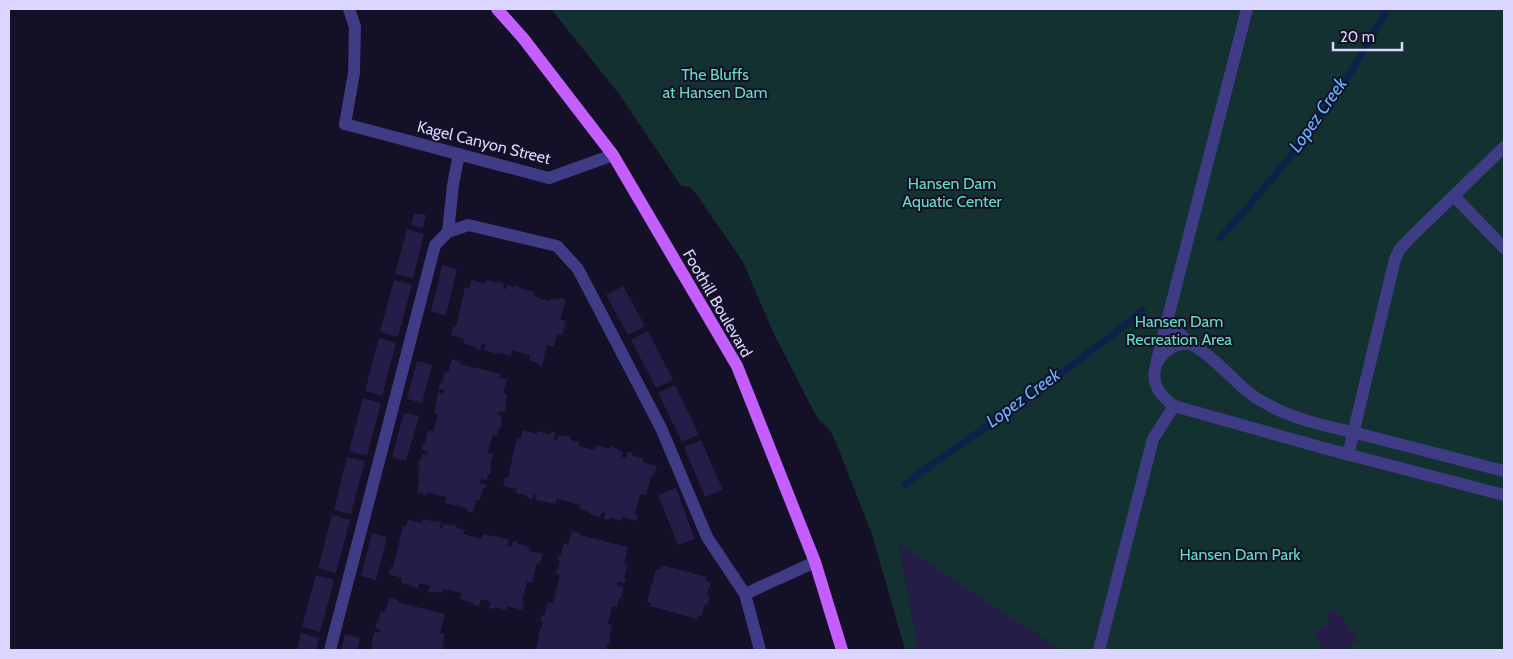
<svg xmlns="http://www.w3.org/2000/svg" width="1513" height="659" viewBox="0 0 1513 659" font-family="Cabin,sans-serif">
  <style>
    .green { fill: #133130 }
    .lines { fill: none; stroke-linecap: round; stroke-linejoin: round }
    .stream { stroke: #0d2249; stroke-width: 7 }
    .building { fill: #261c48 }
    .lane { stroke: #3f3b85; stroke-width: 12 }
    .street { stroke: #3f3b85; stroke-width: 12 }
    .primary { stroke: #c55efe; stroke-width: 12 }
    .labels { text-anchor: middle; stroke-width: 4; stroke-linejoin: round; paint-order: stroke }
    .park-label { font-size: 16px; fill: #62dfc2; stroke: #141027 }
    .street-label { font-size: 16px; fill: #dbd6ff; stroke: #141027 }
    .water-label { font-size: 18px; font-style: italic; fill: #65b4fe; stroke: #141027 }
  </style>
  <rect width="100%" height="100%" fill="#141027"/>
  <!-- green -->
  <path class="green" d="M 551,9 L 1504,9 L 1504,650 L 905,650 L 872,534 L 837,445 L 830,430 L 819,420 L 812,408 L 773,332 L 743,262 L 694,191 L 690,187 L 681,186 L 619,94 Z"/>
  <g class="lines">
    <!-- stream -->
    <path class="stream" d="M 1220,238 C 1284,168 1344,93 1387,9
      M 905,484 C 984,427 1066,373 1142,311"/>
  </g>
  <!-- building -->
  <path class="building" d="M 414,213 L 426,215 L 423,228 L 411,225 Z
    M 407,229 L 424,234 L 413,278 L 395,274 Z
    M 442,265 L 457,269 L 446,315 L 431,312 Z
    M 394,280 L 412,284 L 398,337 L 380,332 Z
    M 472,280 L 485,284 L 486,280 L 498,283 L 499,282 L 504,283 L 503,289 L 506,289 L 507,285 L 514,287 L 514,285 L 520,287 L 519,288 L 534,292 L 533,296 L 550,301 L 551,298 L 559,300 L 560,298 L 566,300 L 560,319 L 566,321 L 562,335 L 557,334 L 554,347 L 547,345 L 542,366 L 537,364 L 537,363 L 529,360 L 530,355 L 512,350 L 511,356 L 497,352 L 497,354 L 484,350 L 485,344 L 482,344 L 480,350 L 475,348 L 476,347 L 463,343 L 465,339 L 451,335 L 454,326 L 456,327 L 465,287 L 469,288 Z
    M 623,286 L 645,326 L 628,335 L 606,295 Z
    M 648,331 L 673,380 L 656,388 L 631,340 Z
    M 379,338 L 396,343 L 382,396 L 365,391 Z
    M 452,359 L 460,361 L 460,364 L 501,374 L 500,378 L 507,379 L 503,393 L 507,394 L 505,412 L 499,411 L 498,415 L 502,416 L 501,428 L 499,427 L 497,436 L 493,435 L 488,453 L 493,454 L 490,467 L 492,468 L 490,474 L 488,474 L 487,480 L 481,479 L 480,483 L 486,484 L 485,489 L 483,489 L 480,500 L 476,500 L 473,513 L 467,511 L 467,508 L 445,503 L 446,497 L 427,492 L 426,495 L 417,493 L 420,479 L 417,479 L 420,466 L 418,465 L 419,460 L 421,461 L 422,454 L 427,455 L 428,451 L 421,450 L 423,443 L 425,444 L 428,430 L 433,432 L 438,414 L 434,413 L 438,392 L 443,394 L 444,390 L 438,389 L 440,383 L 442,384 L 445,372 L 448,373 Z
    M 417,361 L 432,365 L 422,403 L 407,399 Z
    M 675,385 L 699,435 L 682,442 L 658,393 Z
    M 363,398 L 381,403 L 367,456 L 349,451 Z
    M 404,413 L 419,416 L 406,461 L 392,457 Z
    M 523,430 L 537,434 L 538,431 L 550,434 L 550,431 L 556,433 L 554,439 L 557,440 L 558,435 L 571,437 L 571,440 L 579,442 L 578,446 L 595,450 L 597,445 L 610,449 L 611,446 L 623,452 L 622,457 L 626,458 L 627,452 L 633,453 L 632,456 L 643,458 L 643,462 L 657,466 L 654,475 L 652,474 L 646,495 L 640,494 L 635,514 L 638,515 L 637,521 L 622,517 L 621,521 L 611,518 L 610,520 L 604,519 L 605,513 L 602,512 L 600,517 L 589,514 L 589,512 L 579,509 L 580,505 L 557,499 L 556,504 L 535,500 L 537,495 L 534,494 L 532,500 L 527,498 L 528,496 L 516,493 L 517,489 L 503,486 L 505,477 L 508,478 L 517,437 L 521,438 Z
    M 701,440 L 723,490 L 705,497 L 684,447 Z
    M 347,457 L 365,461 L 351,514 L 334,510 Z
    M 676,488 L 695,539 L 678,545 L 658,495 Z
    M 332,515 L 350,520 L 336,573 L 318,568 Z
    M 423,519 L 436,522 L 436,521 L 441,522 L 440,528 L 442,529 L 443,524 L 457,526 L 456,528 L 465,530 L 463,534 L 481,539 L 483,534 L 503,538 L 509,540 L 508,546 L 511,547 L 513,541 L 518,542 L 517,544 L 530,547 L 529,551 L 543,554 L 540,564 L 537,563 L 532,583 L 527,582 L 522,600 L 524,601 L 522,610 L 507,606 L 506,610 L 495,607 L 495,609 L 489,608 L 491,602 L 481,599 L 479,606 L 473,605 L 473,603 L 460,599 L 461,593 L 443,589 L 442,593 L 434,591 L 433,593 L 428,592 L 430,586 L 420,583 L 418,588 L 401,583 L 402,578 L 388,574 L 391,566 L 393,567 L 403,526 L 406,527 L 408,520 L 422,523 Z
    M 572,531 L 580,533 L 580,535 L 628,547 L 624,564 L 627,565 L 624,578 L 626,579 L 625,583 L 618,582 L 617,585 L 624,587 L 621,599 L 619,598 L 617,607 L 612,606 L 608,624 L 612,625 L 609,639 L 611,640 L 609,645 L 607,644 L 606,650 L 536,650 L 539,637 L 538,637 L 543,622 L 540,621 L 542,615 L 544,616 L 548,602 L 553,604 L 560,575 L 556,574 L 560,561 L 557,560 L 558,555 L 561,555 L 564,543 L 568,545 Z
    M 372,533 L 387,537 L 376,580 L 361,576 Z
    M 898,543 L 953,579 L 1061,650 L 918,650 Z
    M 661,565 L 707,577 L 706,581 L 711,582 L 707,595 L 710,595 L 708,605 L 705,604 L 702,616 L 698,616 L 697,619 L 650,606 L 651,603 L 647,602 L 656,569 L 660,570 Z
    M 316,575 L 334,580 L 320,632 L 302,627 Z
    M 389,598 L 398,600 L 397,602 L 445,614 L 440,633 L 445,634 L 442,650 L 372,650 L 373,643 L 371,643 L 375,631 L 380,633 L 381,630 L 375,628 L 377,622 L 378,623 L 381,611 L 385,612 Z
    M 1334,608 L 1339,616 L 1341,615 L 1358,640 L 1343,650 L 1324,650 L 1313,633 L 1331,621 L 1326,614 Z
    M 301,633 L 319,638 L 316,650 L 297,650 Z
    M 345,634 L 360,638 L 357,650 L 341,650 Z"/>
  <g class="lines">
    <!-- lane -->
    <path class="lane" d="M 345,124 L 354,73 L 355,27 L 349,9
      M 1454,196 L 1504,248
      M 1166,321 L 1191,344
      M 1157,360 L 1247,9
      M 1348,455 L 1395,259 L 1400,249 L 1411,237 L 1504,147
      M 1504,471 C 1458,459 1411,447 1364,435 C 1332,427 1296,421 1267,404 C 1261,401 1254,397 1248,392 C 1236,382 1202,346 1189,344 C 1167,341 1147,366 1157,387 C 1160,395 1168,401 1174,406 L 1327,449 L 1504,495
      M 745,594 L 815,562
      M 330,650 L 435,245 L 448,232 L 468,225 L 557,246 L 578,269 L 661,428 L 707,537 L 745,594 L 760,650
      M 1099,650 L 1153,439 L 1174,406"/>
    <!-- street -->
    <path class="street" d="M 345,124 L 549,178 L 613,155
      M 448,232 L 453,185 L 459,154"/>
    <!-- primary -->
    <path class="primary" d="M 497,9 L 523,38 L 613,155 L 737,366 L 815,562 L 842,650"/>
  </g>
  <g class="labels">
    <!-- park labels -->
    <g class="park-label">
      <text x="715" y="80">The Bluffs<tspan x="715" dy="18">at Hansen Dam</tspan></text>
      <text x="952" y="189">Hansen Dam<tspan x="952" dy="18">Aquatic Center</tspan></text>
      <text x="1179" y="327">Hansen Dam<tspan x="1179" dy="18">Recreation Area</tspan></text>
      <text x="1240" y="560">Hansen Dam Park</text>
    </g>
    <!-- street labels -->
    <g class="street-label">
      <text transform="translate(484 142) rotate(14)" y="6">Kagel Canyon Street</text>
      <text transform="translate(718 303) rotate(60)" y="6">Foothill Boulevard</text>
    </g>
    <!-- water labels -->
    <g class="water-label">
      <text transform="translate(1318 115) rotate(-55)" y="6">Lopez Creek</text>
      <text transform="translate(1023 398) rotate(-36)" y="6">Lopez Creek</text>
    </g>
  </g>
  <!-- border -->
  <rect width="1513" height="659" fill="none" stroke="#dbd6ff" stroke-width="20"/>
  <!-- scale -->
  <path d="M1333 42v8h69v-8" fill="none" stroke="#dbd6ff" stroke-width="2.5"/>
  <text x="1340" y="42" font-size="15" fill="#dbd6ff" stroke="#141027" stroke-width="4" paint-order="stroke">20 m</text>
</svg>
